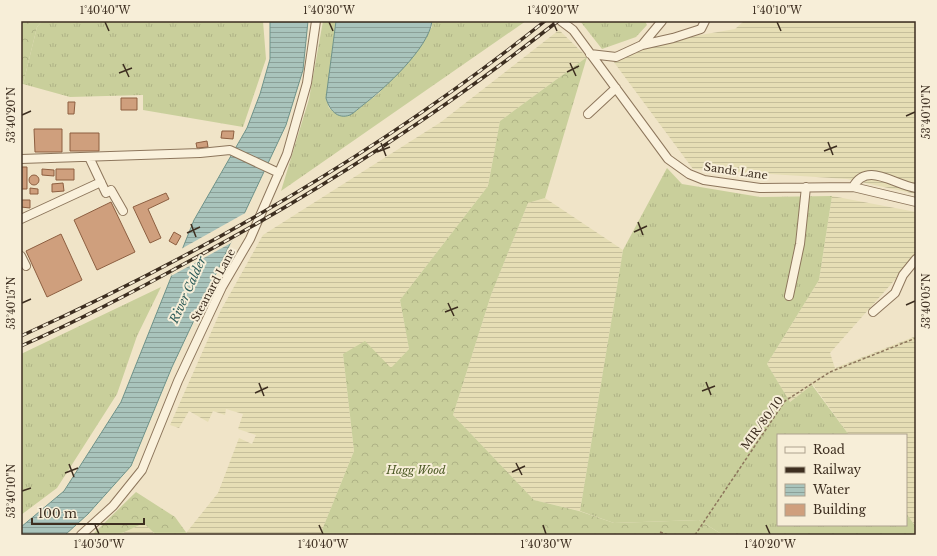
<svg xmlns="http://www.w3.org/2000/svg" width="937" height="556" viewBox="0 0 937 556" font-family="'Libre Baskerville',serif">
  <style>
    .farmland { fill: url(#farmland-rules) }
    .grass { fill: url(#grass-tufts) }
    .forest { fill: url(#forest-crowns) }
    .water { fill: url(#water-rules); stroke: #6f938a }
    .pier { fill: #f0e4c8 }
    .building { fill: #cf9f7d; stroke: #8d5f41 }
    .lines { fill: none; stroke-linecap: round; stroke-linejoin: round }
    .minor-casing { stroke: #8d765c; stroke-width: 10 }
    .path { stroke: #8d765c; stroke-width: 1.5; stroke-dasharray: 3 2; stroke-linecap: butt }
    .minor { stroke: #faf1dc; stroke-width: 8 }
    .rail-casing { stroke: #3d2e20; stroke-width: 3.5 }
    .rail { stroke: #f7eed8; stroke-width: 2; stroke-dasharray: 6; stroke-linecap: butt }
    .ticks { fill: none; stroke: #3d2e20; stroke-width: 1.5 }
    .labels { text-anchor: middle; stroke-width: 4; stroke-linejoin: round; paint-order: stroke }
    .street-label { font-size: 11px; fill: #3d2e20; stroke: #f7eed8 }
    .park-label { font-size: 11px; font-style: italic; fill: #4d5a26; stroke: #f7eed8 }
    .water-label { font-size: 12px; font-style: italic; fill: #2f5d5a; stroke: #f7eed8 }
    .neatline { fill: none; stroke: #3d2e20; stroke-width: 1.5 }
    .ticks-label { font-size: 10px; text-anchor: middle; fill: #3d2e20 }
  </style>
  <defs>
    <pattern id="farmland-rules" width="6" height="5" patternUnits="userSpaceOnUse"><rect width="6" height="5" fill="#e6deb5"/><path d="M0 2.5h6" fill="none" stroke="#c6bf9b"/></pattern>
    <pattern id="grass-tufts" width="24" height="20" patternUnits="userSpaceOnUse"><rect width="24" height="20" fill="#c9cf9b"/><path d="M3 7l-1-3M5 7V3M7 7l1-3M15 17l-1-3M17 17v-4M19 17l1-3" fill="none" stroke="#aeb285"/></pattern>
    <pattern id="forest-crowns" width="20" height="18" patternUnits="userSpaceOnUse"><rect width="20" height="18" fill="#c9cf9b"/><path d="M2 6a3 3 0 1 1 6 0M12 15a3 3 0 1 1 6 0" fill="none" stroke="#aeb285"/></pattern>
    <pattern id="water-rules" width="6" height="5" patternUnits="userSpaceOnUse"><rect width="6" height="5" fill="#a9c4bc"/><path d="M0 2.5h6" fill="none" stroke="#8ba098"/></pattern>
  </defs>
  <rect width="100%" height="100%" fill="#f0e4c8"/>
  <!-- farmland -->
  <path class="farmland" d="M 744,21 L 916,21 L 916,194 L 847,179 L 693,169 L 613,61 L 643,45 L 735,29 Z
    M 559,30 L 587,57 L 500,121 L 488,186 L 400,300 L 409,349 L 391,369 L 343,354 L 354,451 L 320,535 L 188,535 L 186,533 L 218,493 L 239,438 L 252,444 L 256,435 L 238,429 L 243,414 L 226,409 L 225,415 L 213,411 L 208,422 L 189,411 L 179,428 L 170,425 L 221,310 L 263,235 L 441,122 Z
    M 832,196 L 916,212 L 916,256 L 830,353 L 835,368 L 916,336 L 916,527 L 906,513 L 906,435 L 849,435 L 813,385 L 790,402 L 767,364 L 819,280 Z
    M 545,198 L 623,250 L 580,511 L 534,500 L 453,415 L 491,295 L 528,203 Z
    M 144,523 L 156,535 L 118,535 Z"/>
  <!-- grass -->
  <path class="grass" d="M 42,21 L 263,21 L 266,59 L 243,127 L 143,110 L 143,95 L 70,97 L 23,84 L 37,27 Z
    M 323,21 L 336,21 L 326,98 L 329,108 L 336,114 L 350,115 L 379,93 L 432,27 L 432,21 L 526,21 L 281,191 L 309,99 Z
    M 580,21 L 645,21 L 647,25 L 636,37 L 602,49 Z
    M 667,168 L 682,184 L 760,197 L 832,196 L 819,280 L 767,364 L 790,402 L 812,385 L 849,435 L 778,435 L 778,525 L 906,525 L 906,513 L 916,527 L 916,535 L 723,535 L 699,520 L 614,523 L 580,511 L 623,250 Z
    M 161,287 L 137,336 L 117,394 L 57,488 L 21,515 L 21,354 Z"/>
  <!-- forest -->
  <path class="forest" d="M 21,21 L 42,21 L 37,27 L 23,84 L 21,84 Z
    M 587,57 L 545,198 L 528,203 L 491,295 L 453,415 L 534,500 L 579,511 L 614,523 L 699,520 L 723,535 L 320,535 L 354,451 L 343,354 L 365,341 L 391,368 L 409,349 L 400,300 L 488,186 L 500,121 Z
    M 136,492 L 175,517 L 188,535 L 156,535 L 144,523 L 118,535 L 92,535 Z"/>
  <!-- water -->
  <path class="water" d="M 270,21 L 308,21 L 303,70 L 286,125 L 172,367 L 131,466 L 88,514 L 65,535 L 21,535 L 21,527 L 64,491 L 121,402 L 194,220 L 247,128 L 260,94 L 270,59 Z
    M 336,21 L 432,21 C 429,48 384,89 363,105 C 359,108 354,113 350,115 C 337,120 329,109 326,98 Z"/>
  <!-- pier -->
  <path class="pier" d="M 247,212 L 231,243 L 171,276 L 181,249 Z"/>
  <!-- building -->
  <path class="building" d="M 121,98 L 137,98 L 137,110 L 121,110 Z
    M 68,102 L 75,102 L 74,114 L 68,114 Z
    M 34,129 L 62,129 L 62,152 L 35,152 Z
    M 222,131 L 234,131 L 233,139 L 221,138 Z
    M 70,133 L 99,133 L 99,151 L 70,151 Z
    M 207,141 L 208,147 L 197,148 L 196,143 Z
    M 21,167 L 27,167 L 27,189 L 21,189 Z
    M 42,169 L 54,170 L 54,176 L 42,175 Z
    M 56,169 L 74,169 L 74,180 L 56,180 Z
    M29 180a5 5 0 1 1 10 0a5 5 0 1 1-10 0Z
    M 63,183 L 64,191 L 52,192 L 52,184 Z
    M 30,188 L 38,189 L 38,194 L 30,194 Z
    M 166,193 L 169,199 L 148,209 L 161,238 L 150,243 L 133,207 Z
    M 21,200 L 30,200 L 30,208 L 21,207 Z
    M 111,202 L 135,252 L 97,270 L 74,220 Z
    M 174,232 L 181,236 L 176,245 L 169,241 Z
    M 61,234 L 82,280 L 47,297 L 26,251 Z"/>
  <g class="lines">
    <defs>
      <path id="minor" d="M 561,21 L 573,30 L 668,159 L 689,174 L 704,180 L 760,188 L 853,187 L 916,202
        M 642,45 L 662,21
        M 590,54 L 616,57 L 642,45 L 673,38 L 701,29 L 705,21
        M 588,114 L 616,88
        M 89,157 L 106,193 L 111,190 L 123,211
        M 21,159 L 200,153 L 230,150 L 279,173
        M 853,187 C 867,161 894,185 916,188
        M 21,219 L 101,182
        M 21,256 L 26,266
        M 789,296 L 800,244 L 806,187
        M 873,312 L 895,293 L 903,275 L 916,259
        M 81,535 L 113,506 L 142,470 L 178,381 L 222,287 L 250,239 L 287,154 L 307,83 L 316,21"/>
    </defs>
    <!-- minor casing -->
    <use href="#minor" class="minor-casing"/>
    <!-- path -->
    <path class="path" d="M 660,532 L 668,535
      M 695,535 L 785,401 L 830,372 L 916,338"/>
    <!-- minor -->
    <use href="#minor" class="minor"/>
    <defs>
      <path id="rail" d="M 21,336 C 206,252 386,148 545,21
        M 21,346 C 80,320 137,290 193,259 C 323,189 442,112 558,21"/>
    </defs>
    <!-- rail casing -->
    <use href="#rail" class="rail-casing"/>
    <!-- rail -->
    <use href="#rail" class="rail"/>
  </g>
  <!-- ticks -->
  <path class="ticks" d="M 105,22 L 109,31M 329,22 L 333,31M 553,22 L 557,31M 777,22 L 781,31M 570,63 L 576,76M 123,64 L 129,77M 567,72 L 579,66M 119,73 L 132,68M 22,115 L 31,111M 906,116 L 915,112M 828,142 L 833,155M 381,143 L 386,156M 824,151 L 837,146M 377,152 L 390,147M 638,222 L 643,235M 191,224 L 196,237M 634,232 L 647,226M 187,233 L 200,227M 22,303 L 31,299M 448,303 L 454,316M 906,305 L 915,301M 445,312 L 458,307M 706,382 L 711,395M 259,383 L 264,396M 702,391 L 715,386M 255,393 L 268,387M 516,463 L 522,475M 69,464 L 74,477M 512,472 L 525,466M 65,473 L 78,468M 22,491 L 31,488M 95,525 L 99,534M 319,525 L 323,534M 543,525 L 546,534M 766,525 L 770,534"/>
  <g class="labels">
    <!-- street labels -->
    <g class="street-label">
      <text transform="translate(736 171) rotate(8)" y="4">Sands Lane</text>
      <text transform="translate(213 285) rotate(-62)" y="4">Steanard Lane</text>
      <text transform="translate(762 423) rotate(-54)" y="4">MIR/80/10</text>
    </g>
    <!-- park labels -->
    <g class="park-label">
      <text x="416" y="474">Hagg Wood</text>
    </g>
    <!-- water labels -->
    <g class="water-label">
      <text transform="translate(188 290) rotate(-66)" y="4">River Calder</text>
    </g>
  </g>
  <!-- border -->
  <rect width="937" height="556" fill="none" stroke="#f7eed8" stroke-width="44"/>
  <!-- legend -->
  <rect x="777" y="434" width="130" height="92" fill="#f7eed8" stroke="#ada18e"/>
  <rect x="785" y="447" width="20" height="6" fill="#faf1dc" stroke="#ada18e"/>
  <text x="813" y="454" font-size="12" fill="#3d2e20">Road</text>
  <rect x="785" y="467" width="20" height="6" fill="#3d2e20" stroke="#ada18e"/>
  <text x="813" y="474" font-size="12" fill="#3d2e20">Railway</text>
  <rect x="785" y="484" width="20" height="12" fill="url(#water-rules)" stroke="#ada18e"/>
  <text x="813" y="494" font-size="12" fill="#3d2e20">Water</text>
  <rect x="785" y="504" width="20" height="12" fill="#cf9f7d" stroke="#ada18e"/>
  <text x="813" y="514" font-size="12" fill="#3d2e20">Building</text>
  <!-- scale -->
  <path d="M32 518v6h112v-6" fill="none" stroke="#3d2e20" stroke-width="2"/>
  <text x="38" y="518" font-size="12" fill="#3d2e20" stroke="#f7eed8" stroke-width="3" paint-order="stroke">100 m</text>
  <rect x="22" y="22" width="893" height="512" class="neatline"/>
  <g class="ticks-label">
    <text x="105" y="14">1°40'40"W</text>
    <text x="329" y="14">1°40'30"W</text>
    <text x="553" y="14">1°40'20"W</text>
    <text x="777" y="14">1°40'10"W</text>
    <text transform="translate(926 112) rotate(-90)" y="4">53°40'10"N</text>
    <text transform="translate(11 115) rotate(-90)" y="4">53°40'20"N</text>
    <text transform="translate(926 301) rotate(-90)" y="4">53°40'05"N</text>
    <text transform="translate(11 303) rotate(-90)" y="4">53°40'15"N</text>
    <text transform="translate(11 491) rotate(-90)" y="4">53°40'10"N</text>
    <text x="99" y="548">1°40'50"W</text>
    <text x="323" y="548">1°40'40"W</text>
    <text x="546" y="548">1°40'30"W</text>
    <text x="770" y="548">1°40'20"W</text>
  </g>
</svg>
